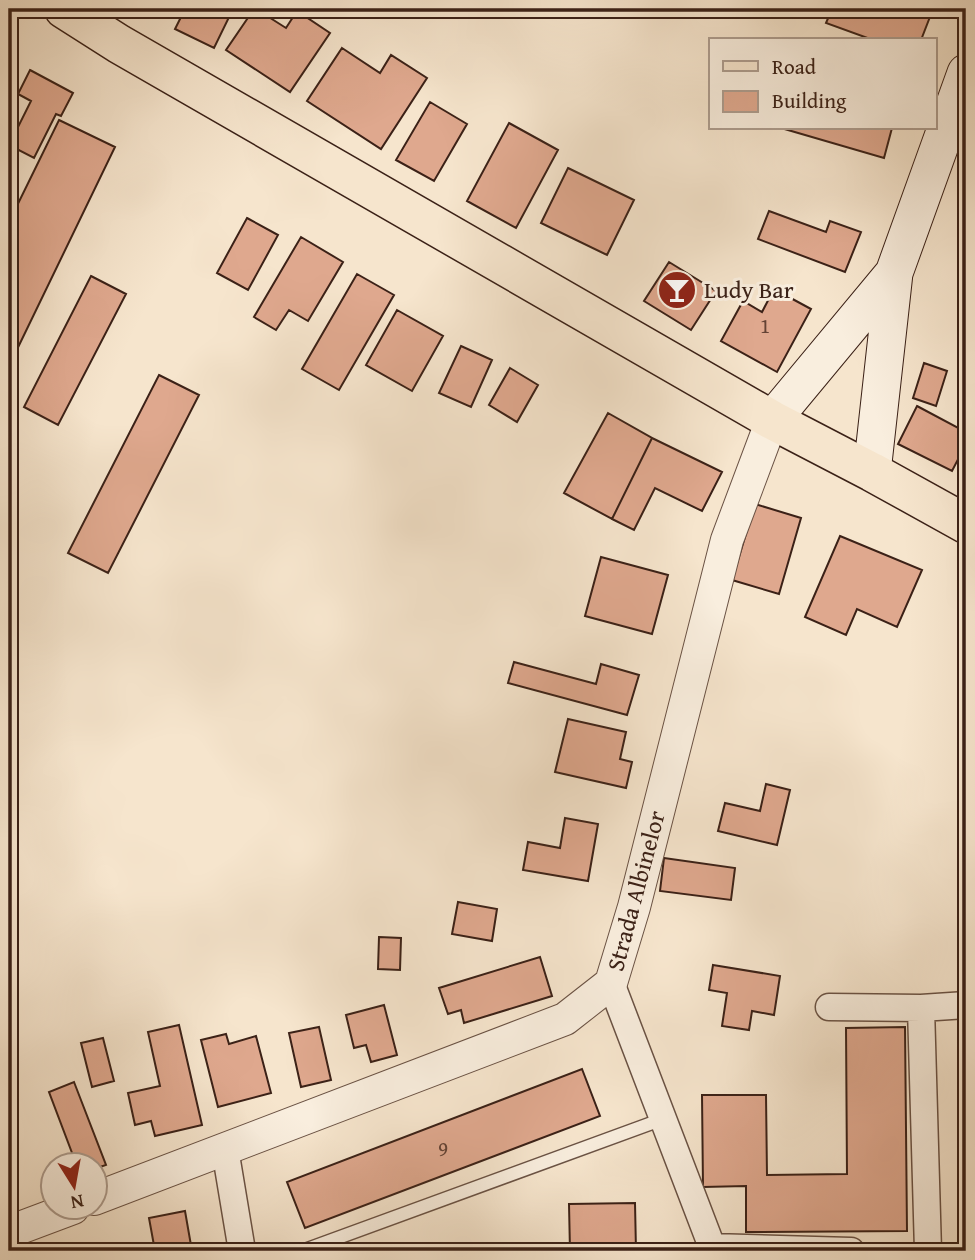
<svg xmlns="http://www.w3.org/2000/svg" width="975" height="1260" viewBox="0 0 975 1260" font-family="'Gentium Book Plus',serif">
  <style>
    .building { fill: #dfa88e; stroke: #3b2117; stroke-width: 2 }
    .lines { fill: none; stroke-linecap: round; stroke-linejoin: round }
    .service-casing { stroke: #6a5244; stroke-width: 15 }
    .minor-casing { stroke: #6a5244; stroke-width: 29 }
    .tertiary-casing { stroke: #6a5244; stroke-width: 34 }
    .secondary-casing { stroke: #3b2117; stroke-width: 39 }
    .primary-casing { stroke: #3b2117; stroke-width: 41 }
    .service { stroke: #f9eede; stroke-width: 12 }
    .minor { stroke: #f9eede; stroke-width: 26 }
    .tertiary { stroke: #f9eede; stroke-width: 32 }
    .secondary { stroke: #f9eede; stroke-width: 37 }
    .primary { stroke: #f6e5cd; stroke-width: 38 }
    .labels { text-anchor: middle; stroke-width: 6; stroke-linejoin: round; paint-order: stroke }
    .number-label { font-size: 21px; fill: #644335 }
    .poi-label { font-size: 24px; fill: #3b2117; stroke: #f9eede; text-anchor: start }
    .street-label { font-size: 24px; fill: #3b2117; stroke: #f9eede }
  </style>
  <rect width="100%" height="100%" fill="#f6e5cd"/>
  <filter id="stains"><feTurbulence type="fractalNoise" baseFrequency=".00286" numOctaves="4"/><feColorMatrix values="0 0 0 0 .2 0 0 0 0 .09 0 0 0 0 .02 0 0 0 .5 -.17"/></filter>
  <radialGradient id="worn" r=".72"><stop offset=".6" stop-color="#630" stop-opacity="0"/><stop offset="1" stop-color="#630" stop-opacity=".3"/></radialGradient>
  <!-- building -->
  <path class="building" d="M 185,9 L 233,9 L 214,48 L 175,29 Z
    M 254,9 L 256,9 L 286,28 L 297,11 L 330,33 L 290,92 L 226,50 Z
    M 832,9 L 933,9 L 921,40 L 873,40 L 826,23 Z
    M 342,48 L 380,73 L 391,55 L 427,78 L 381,149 L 307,101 Z
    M 30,70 L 73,93 L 61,116 L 56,114 L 34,158 L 9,145 L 31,101 L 18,94 Z
    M 430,102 L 467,124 L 434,181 L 396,160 Z
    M 59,120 L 115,147 L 9,366 L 9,222 Z
    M 509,123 L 558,150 L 516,228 L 467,201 Z
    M 781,128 L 892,128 L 884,158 Z
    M 568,168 L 634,200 L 607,255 L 541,223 Z
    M 769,211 L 826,232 L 830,221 L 861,232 L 845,272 L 758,239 Z
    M 247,218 L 278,235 L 248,290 L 217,273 Z
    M 301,237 L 343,262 L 308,321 L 289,310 L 276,330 L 254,317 Z
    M 669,262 L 716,291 L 691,330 L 644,301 Z
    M 357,274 L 394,295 L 339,390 L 302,369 Z
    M 91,276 L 126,294 L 58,425 L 24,407 Z
    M 774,289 L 811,309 L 777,372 L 721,341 L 743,301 L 762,312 Z
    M 397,310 L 443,336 L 412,391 L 366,365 Z
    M 461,346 L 492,360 L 471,407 L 439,393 Z
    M 924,363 L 947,371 L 936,406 L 913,398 Z
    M 510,368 L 538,385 L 517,422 L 489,405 Z
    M 159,375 L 199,395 L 108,573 L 68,553 Z
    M 917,406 L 966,432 L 966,444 L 952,471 L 898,444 Z
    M 608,413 L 652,438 L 612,519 L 564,493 Z
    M 652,438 L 722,472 L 702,511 L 655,488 L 634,530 L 612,519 Z
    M 755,504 L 801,518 L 779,594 L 732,580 Z
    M 840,536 L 922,570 L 897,627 L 857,609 L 846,635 L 805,617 Z
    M 601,557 L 668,575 L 652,634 L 585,616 Z
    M 514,662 L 596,684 L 601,664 L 639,675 L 627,715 L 508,683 Z
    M 568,719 L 626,732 L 620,759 L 632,762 L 626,788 L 555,772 Z
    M 766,784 L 790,790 L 777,845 L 718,831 L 725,803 L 760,811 Z
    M 565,818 L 598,824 L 588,881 L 523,870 L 528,842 L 560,848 Z
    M 664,858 L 735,868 L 731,900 L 660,891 Z
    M 458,902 L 497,909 L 492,941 L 452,934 Z
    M 379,937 L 401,938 L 400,970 L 378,969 Z
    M 540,957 L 552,996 L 464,1023 L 461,1010 L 448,1014 L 439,988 Z
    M 713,965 L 780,976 L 774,1015 L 752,1011 L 749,1030 L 722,1026 L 727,993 L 709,990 Z
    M 384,1005 L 397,1055 L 371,1062 L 366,1045 L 354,1048 L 346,1015 Z
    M 179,1025 L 202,1125 L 155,1136 L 151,1121 L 135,1125 L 128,1093 L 160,1086 L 148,1032 Z
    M 319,1027 L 331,1080 L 301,1087 L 289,1033 Z
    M 905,1027 L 907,1231 L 746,1232 L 746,1186 L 703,1187 L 702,1095 L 766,1095 L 767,1175 L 847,1174 L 846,1028 Z
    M 226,1034 L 229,1044 L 256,1036 L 271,1093 L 218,1107 L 201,1040 Z
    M 103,1038 L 114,1081 L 92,1087 L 81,1043 Z
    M 582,1069 L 600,1116 L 305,1228 L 287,1182 Z
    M 74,1082 L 106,1165 L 94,1169 L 94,1166 L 77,1166 L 49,1092 Z
    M 635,1203 L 636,1251 L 570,1251 L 569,1204 Z
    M 185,1211 L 192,1251 L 155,1251 L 149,1218 Z"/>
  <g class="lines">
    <defs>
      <path id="service" d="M 302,1251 L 663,1119"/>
      <path id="minor" d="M 611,983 L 712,1247 L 851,1251
        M 829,1007 L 921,1008 L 966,1005
        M 921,1008 L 928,1251
        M 225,1149 L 242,1251"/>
      <path id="tertiary" d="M 94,1199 L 565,1019 L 611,983 L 634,907 L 727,540 L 772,420
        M 9,1232 L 73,1208"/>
      <path id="secondary" d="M 772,420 L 894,273
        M 872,472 L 894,273 L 966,73"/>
      <path id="primary" d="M 64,9 L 119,44 L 772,420 L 872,472 L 966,524"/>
    </defs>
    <!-- service casing -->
    <use href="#service" class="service-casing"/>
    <!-- minor casing -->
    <use href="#minor" class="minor-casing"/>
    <!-- tertiary casing -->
    <use href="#tertiary" class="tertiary-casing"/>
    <!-- secondary casing -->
    <use href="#secondary" class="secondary-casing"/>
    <!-- primary casing -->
    <use href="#primary" class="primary-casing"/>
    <!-- service -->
    <use href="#service" class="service"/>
    <!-- minor -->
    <use href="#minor" class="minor"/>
    <!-- tertiary -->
    <use href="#tertiary" class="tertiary"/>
    <!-- secondary -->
    <use href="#secondary" class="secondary"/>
    <!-- primary -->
    <use href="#primary" class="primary"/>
  </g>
  <!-- icons -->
  <defs>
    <symbol id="bar-disc" viewBox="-11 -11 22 22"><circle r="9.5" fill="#8f2418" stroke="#f9eede"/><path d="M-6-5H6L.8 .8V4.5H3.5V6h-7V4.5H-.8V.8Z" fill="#fff"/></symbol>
  </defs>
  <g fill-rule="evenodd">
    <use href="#bar-disc" x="655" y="268" width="44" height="44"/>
  </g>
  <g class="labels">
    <!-- number labels -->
    <g class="number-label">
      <text x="765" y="333">1</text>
      <text x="443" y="1156">9</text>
    </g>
    <!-- poi labels -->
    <g class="poi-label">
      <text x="704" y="298">Ludy Bar</text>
    </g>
    <!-- street labels -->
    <g class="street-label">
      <text transform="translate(636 891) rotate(-75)" y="8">Strada Albinelor</text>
    </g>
  </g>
  <!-- margin -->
  <rect width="975" height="1260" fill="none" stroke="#f6e5cd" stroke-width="35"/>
  <rect x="10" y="10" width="954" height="1239" fill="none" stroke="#3b2117" stroke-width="3.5"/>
  <rect x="18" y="18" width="940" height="1225" fill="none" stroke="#3b2117" stroke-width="2"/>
  <!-- legend -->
  <rect x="709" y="38" width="228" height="91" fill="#f9eede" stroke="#ad9c8e" stroke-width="2"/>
  <rect x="723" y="61" width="35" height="10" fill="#f6e5cd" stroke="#ad9c8e" stroke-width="2"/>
  <text x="772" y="74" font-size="21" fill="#3b2117">Road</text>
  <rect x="723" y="91" width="35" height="21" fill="#dfa88e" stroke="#ad9c8e" stroke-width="2"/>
  <text x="772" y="108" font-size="21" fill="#3b2117">Building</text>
  <!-- north arrow -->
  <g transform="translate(74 1186) rotate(169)"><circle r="33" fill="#f9eede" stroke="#ad9c8e" stroke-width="2"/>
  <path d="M0-5L12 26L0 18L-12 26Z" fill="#8f2418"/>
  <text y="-10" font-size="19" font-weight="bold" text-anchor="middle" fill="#3b2117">N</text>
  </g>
  <rect width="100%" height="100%" filter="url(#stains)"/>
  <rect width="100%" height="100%" fill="url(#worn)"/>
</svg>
